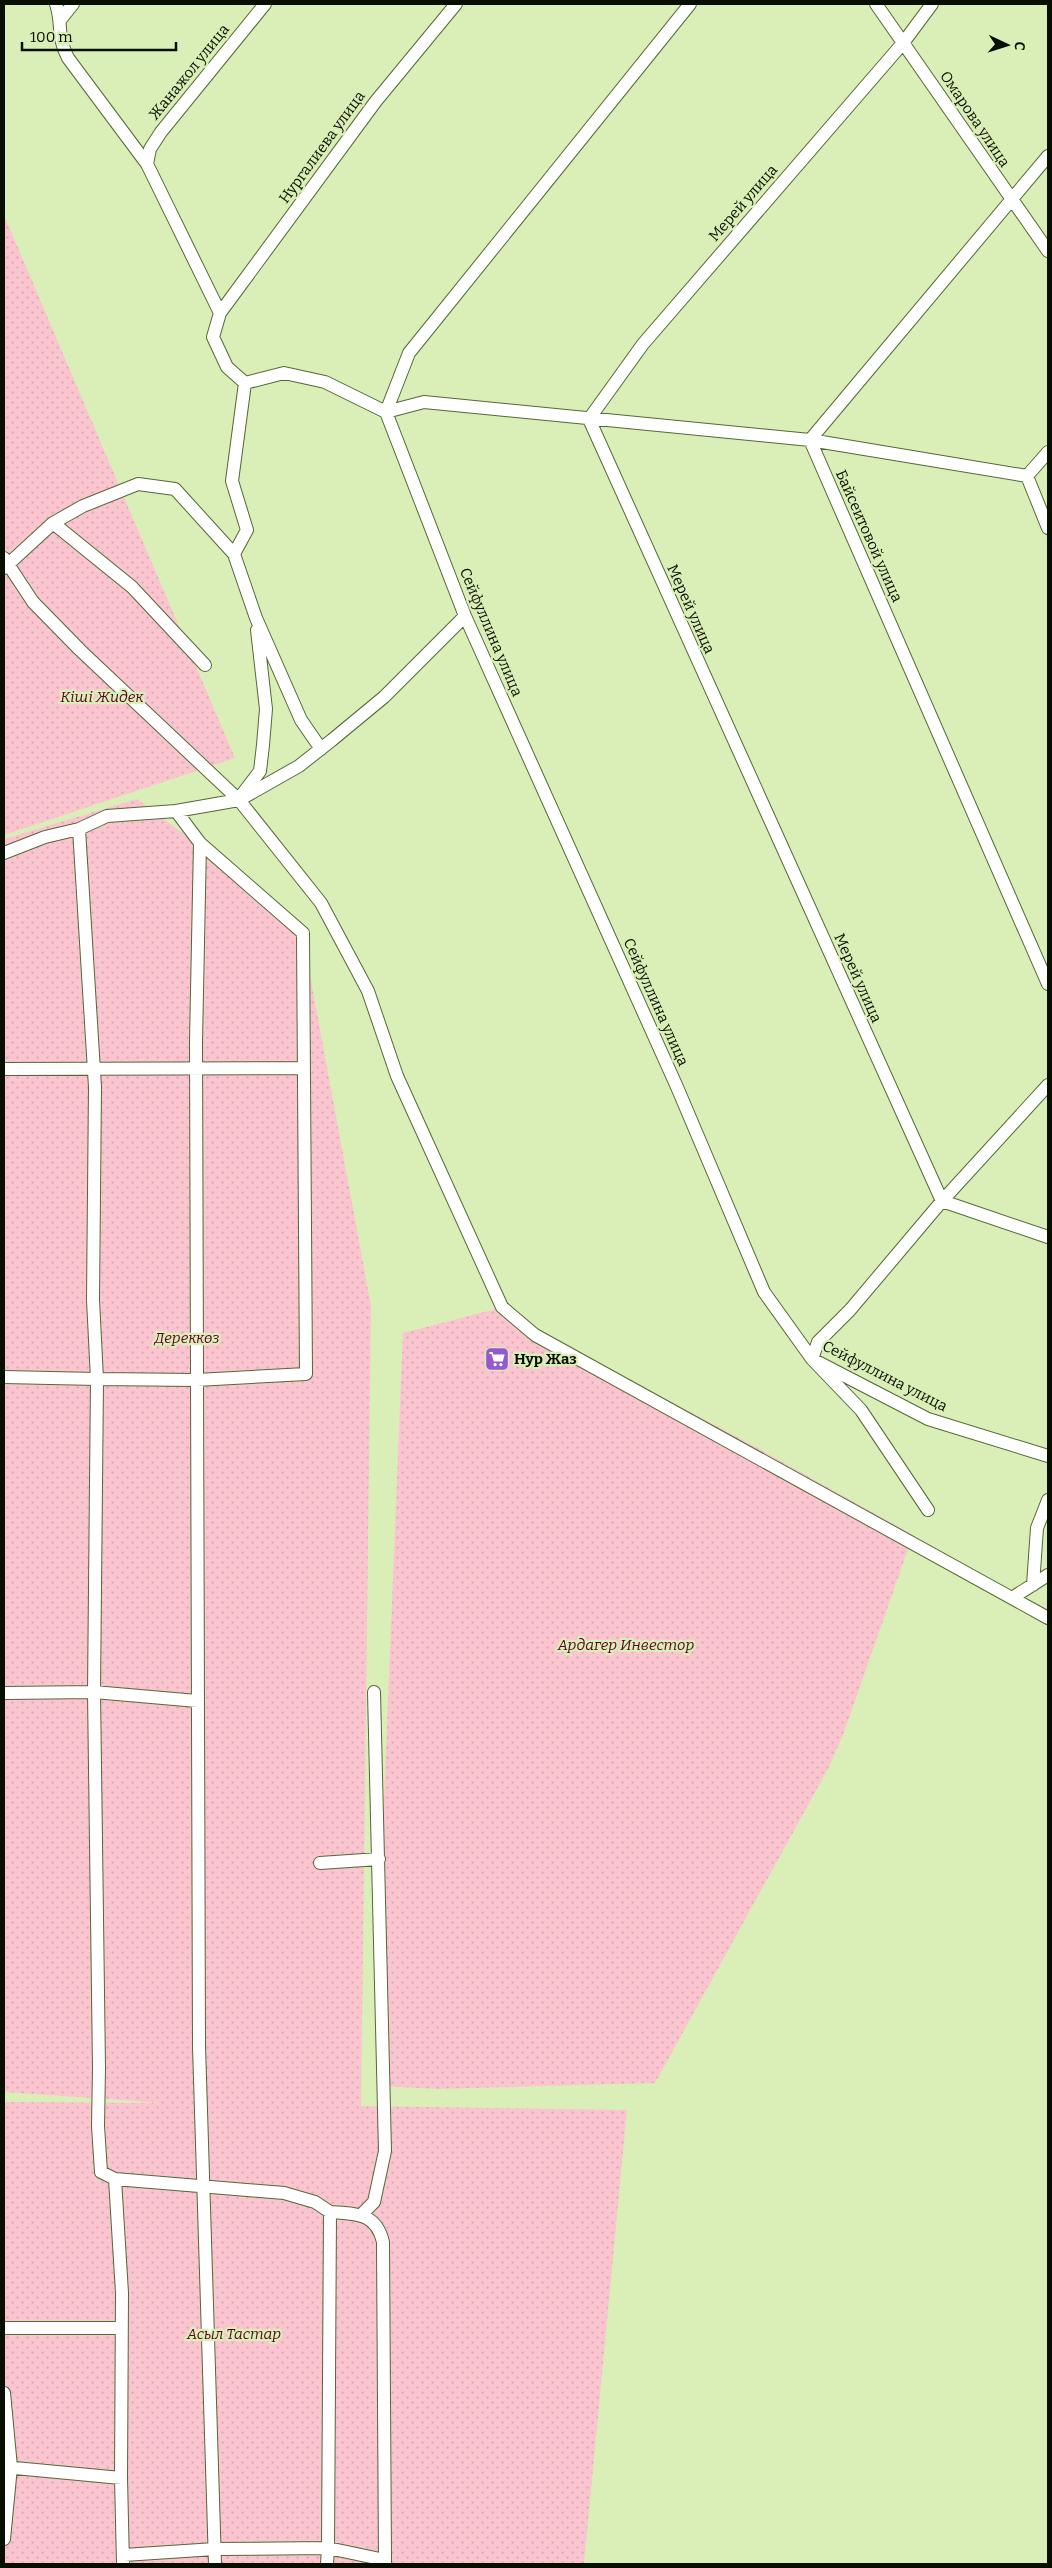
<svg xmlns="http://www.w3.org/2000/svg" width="1052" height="2568" viewBox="0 0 1052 2568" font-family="Bitter,serif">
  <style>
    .garden { fill: url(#garden-dots) }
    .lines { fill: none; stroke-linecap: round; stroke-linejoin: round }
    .minor-casing { stroke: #566735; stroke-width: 14 }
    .minor { stroke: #fff; stroke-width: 12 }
    .labels { text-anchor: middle; stroke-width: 4.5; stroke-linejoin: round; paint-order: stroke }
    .street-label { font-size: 15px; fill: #080e00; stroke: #daefb7 }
    .park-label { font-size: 15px; font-style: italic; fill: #5f0028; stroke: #daefb7 }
    .poi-label { font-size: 15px; font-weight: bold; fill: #080e00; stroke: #daefb7; text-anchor: start }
  </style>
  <defs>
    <pattern id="garden-dots" width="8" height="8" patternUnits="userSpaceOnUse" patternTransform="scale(1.25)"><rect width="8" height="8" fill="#fbc5d0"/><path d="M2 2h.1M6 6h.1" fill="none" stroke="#d6a8b1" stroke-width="1.8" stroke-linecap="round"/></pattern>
  </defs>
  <rect width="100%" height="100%" fill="#daefb7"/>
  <!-- garden -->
  <path class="garden" d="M 4,215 L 235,758 L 4,835 Z
    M 137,799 L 300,921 L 371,1306 L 361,2106 L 627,2110 L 584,2564 L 4,2564 L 4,2102 L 162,2103 L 4,2092 L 4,839 Z
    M 496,1309 L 754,1446 L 913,1535 L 843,1735 L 829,1767 L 655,2083 L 437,2089 L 382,2086 L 380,1897 L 403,1333 Z"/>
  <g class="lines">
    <defs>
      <path id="minor" d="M 56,4 C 63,25 56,35 68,58 L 147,164 L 220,313 L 213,337 L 227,367 L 245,383 L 232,481 L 247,530 L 234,554
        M 690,4 L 409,353 L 386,412 L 424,402 L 810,440 L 1027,476
        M 876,4 L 1048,251
        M 932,4 L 903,43 L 643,344 L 589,419 L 942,1201 L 1048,1237
        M 61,19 L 73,4
        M 1048,156 L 810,440 L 1048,984
        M 147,164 L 150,149 L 161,132 L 265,4
        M 220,313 L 376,101 L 456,4
        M 245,383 L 284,373 L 325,382 L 386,412 L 465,616 L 677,1087 L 764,1292 L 812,1359 L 928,1419 L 1048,1456
        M 1048,452 L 1027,476 L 1048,528
        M 53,523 L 132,587 L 205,665
        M 4,558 L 33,602 L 80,650 L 239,800 L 321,903 L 368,991 L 397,1076 L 502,1307 L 535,1335 L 1048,1618
        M 4,568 L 53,523 L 83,506 L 138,484 L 175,489 L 234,554 L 256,618 L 301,720 L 321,749
        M 241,796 L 260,771 L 263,745 L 266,709 L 257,630
        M 79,829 L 95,1087 L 93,1300 L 97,1379 L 197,1380 L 306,1374 L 303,933 L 200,843 L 176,811
        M 200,843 L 196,1041 L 199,2046 L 215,2564
        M 4,853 L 45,837 L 79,829 L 107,816 L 176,811 L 239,800 L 299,766 L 332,740 L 384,697 L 465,616
        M 4,1069 L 302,1068
        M 4,1377 L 97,1379 L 94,1692 L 197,1701
        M 928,1510 L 861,1410 L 812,1359 L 818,1342 L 850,1310 L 942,1201 L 1048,1085
        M 1033,1585 L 1037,1528 L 1048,1500
        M 1012,1598 L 1048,1575
        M 4,1693 L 94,1692 L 99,2068 L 98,2126 L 101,2172 L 115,2179 L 284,2193 L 315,2202 L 330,2212 L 328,2548 L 385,2560 L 385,2564
        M 320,1863 L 379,1859
        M 115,2179 L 122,2293 L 121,2478 L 123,2564
        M 330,2212 C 355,2214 376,2212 383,2242 L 385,2560
        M 361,2215 L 374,2202 L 385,2151 L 374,1692
        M 4,2328 L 121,2328
        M 4,2393 L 11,2467 L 4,2539
        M 4,2467 L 121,2478
        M 124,2555 L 215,2549 L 328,2548 L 327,2564"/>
    </defs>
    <!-- minor casing -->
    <use href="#minor" class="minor-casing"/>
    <!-- minor -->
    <use href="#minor" class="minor"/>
  </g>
  <!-- icons -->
  <defs>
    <symbol id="supermarket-square" viewBox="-11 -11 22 22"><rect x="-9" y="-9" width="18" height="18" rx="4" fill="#9458cf" stroke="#daefb7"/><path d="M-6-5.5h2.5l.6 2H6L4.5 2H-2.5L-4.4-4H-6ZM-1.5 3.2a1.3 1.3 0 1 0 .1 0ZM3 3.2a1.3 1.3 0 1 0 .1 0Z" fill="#fff"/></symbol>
  </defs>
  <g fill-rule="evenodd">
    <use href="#supermarket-square" x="483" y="1345" width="28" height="28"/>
  </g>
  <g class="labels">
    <!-- street labels -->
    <g class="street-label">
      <text transform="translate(189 72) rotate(-51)" y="5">Жанажол улица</text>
      <text transform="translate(975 119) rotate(56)" y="5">Омарова улица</text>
      <text transform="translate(322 147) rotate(-54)" y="5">Нургалиева улица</text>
      <text transform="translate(743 203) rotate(-49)" y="5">Мерей улица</text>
      <text transform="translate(869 536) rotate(66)" y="5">Байсеитовой улица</text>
      <text transform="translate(691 609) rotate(66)" y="5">Мерей улица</text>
      <text transform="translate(491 632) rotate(67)" y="5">Сейфуллина улица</text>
      <text transform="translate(858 978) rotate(66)" y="5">Мерей улица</text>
      <text transform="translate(656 1002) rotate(66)" y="5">Сейфуллина улица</text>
      <text transform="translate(885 1376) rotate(27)" y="5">Сейфуллина улица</text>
    </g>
    <!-- park labels -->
    <g class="park-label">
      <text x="102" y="702">Кіші Жидек</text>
      <text x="187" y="1343">Дереккөз</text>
      <text x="626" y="1650">Ардагер Инвестор</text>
      <text x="234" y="2339">Асыл Тастар</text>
    </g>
    <!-- poi labels -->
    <g class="poi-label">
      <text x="514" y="1364">Нур Жаз</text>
    </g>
  </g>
  <!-- border -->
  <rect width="1052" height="2568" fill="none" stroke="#080e00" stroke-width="10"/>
  <!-- north arrow -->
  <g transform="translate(1007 45) rotate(94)" stroke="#daefb7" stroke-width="4" paint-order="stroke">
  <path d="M0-4L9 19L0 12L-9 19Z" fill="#080e00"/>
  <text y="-8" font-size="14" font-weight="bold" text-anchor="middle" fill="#080e00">С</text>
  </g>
  <!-- scale -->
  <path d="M22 42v8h154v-8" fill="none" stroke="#080e00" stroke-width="2.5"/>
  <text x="30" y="42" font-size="15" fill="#080e00" stroke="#daefb7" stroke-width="4" paint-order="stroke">100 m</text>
</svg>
